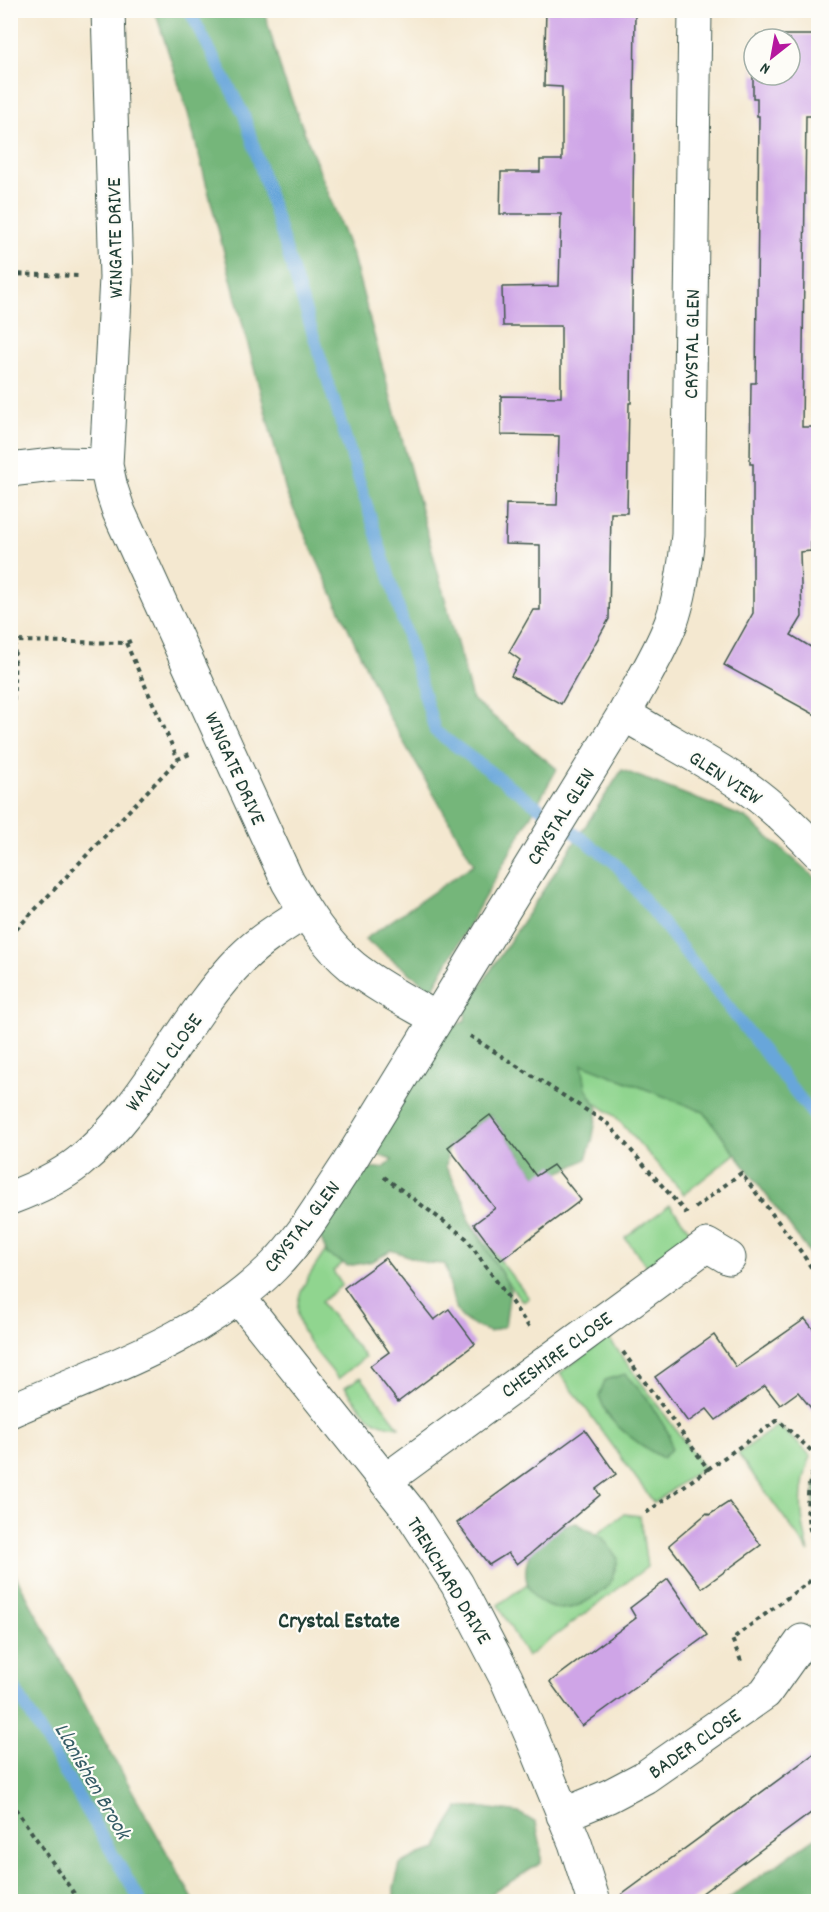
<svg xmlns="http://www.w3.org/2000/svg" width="829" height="1912" viewBox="0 0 829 1912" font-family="Dekko,sans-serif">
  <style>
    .green { fill: #90d58f; stroke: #588962; stroke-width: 1.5 }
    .forest { fill: #74b67a; stroke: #4a7a57; stroke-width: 1.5 }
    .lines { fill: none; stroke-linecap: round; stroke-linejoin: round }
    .stream { stroke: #68a6da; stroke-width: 12 }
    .building { fill: #cfa5e7 }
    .street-casing { stroke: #3f574b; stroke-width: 35 }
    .path { stroke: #3f574b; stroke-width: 4; stroke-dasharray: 4.5 4.5; stroke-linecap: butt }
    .street { stroke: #fff; stroke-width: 33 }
    .labels { text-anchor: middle; stroke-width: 4.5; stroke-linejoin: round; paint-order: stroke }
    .street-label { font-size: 21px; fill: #1f3d34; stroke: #fdfcf7 }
    .neighbourhood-label { font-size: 22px; font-weight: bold; fill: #1f3d34; stroke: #fdfcf7 }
    .water-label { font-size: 22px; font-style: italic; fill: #355c66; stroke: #fdfcf7 }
  </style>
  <rect width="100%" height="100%" fill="#fdfcf7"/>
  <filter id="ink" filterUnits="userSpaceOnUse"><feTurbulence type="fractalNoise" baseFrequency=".0167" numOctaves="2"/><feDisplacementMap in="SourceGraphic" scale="12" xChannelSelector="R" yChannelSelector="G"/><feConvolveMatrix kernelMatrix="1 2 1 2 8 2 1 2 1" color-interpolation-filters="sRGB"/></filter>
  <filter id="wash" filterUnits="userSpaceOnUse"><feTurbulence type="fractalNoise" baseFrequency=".008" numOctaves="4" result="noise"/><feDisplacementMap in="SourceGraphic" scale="24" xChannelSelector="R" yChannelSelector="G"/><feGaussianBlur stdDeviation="1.35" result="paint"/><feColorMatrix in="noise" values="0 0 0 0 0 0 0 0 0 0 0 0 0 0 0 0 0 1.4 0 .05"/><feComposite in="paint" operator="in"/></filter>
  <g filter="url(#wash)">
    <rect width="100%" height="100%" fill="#f4e8d0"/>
    <!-- green -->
    <path class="green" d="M 581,1063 L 704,1112 L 736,1153 L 684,1194 L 615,1116 L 595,1103 L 586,1088 Z
      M 670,1205 L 691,1232 L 647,1266 L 625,1238 Z
      M 469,1221 L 529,1298 L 523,1302 L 507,1282 Z
      M 326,1250 L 327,1254 L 343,1263 L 333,1271 L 342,1285 L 321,1302 L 365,1357 L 338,1379 C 323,1358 293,1332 298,1303 C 301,1284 316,1266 326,1250 Z
      M 608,1337 L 703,1467 L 654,1503 L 560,1373 Z
      M 361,1377 L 399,1427 C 368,1425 362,1409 345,1387 Z
      M 778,1425 L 811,1456 C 797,1492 800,1516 809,1552 L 738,1454 Z
      M 624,1514 L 640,1516 L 647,1567 L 527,1657 L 498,1605 Z"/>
    <!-- forest -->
    <path class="forest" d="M 155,11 L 264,11 L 283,77 L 353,257 L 472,699 L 557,769 L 432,990 L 365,939 L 474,864 L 388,715 L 287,495 L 188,113 Z
      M 622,770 L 746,818 L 818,880 L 818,1264 L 704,1112 L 582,1064 L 586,1088 L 598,1109 L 592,1141 L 586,1159 C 570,1168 555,1177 536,1176 L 490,1115 L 448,1147 L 446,1167 L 465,1202 L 469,1221 L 505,1279 L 510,1290 L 505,1326 L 490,1332 C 480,1328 466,1323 460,1315 C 452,1306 449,1277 445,1264 L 427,1263 L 391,1250 L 373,1261 L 348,1266 L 327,1254 L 318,1231 L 355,1170 L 384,1168 L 392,1160 L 373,1153 L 443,1031 L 465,1021 L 466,1008 Z
      M 625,1374 L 647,1398 L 669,1434 L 671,1449 L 663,1458 C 647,1450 617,1429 607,1414 C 604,1409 602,1402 599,1396 L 605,1380 Z
      M 818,1476 L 818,1534 C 815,1515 811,1493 818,1476 Z
      M 576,1523 L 603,1538 L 618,1559 C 612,1584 609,1588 587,1601 C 536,1631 500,1567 549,1530 C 556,1526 568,1525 576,1523 Z
      M 10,1565 L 106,1744 L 194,1901 L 11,1901 Z
      M 478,1807 L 519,1813 L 536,1823 L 541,1847 L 541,1863 L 479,1901 L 394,1901 L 394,1888 L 400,1864 L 420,1854 L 438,1849 L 445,1829 L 458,1808 Z
      M 818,1836 L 818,1901 L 725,1901 Z"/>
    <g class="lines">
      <!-- stream -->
      <path class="stream" d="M 189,10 L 244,115 L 392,585 L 435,731 L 615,863 L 818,1121
        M 10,1680 L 141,1902"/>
    </g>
    <g id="blocks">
      <!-- building -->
      <path class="building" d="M 546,10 L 635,10 L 631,403 L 629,403 L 627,513 L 611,513 L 609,619 L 561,704 L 511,676 L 520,660 L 509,652 L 533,610 L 540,610 L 540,545 L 505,544 L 506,504 L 557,505 L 559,436 L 501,435 L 501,396 L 561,397 L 561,326 L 503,326 L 502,287 L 559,286 L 561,214 L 500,214 L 501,172 L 540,172 L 540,160 L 562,160 L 562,87 L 544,86 Z
        M 757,35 L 819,35 L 819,116 L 806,116 L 802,427 L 819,427 L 819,517 L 811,517 L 811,551 L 800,552 L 802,617 L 791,635 L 819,652 L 819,717 L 724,665 L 753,613 L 753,464 L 750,464 L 751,383 L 756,383 L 759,116 L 757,116 L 757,98 L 753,98 L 753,53 L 754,75 L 790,75 L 790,39 L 757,39 Z
        M 490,1115 L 536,1176 L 553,1165 L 581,1200 L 501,1260 L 474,1224 L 495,1208 L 448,1147 Z
        M 385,1258 L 434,1320 L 449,1309 L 475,1344 L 398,1402 L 370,1366 L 389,1352 L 344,1288 Z
        M 805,1319 L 819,1336 L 819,1418 L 798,1392 L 780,1405 L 765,1386 L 716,1420 L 707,1409 L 688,1422 L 655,1377 L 714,1335 L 736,1367 Z
        M 585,1430 L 616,1474 L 596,1489 L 600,1495 L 530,1554 L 517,1564 L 508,1553 L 489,1565 L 457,1523 Z
        M 729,1502 L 761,1545 L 702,1588 L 669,1545 L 707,1513 L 709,1515 Z
        M 668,1579 L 707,1635 L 582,1726 L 550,1682 L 636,1618 L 630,1608 Z
        M 819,1750 L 819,1807 L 690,1902 L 612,1902 Z"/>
    </g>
  </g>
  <g filter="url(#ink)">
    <use href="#blocks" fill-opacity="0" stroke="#3f574b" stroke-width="1.5"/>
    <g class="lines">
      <defs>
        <path id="street" d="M 106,465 L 116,278 L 108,10
          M 10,470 L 61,464 L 106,465 L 111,488 L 119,512 L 288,882 C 306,913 325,944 353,967 C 378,987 408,1002 436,1018
          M 624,714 C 666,740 710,762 750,790 C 775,808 797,830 818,852
          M 10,1198 C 34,1189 59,1178 79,1162 C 148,1106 181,1020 242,958 C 261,939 283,926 305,912
          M 239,1298 L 411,1513 L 457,1584 L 506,1678 L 532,1737 L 575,1843 L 594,1902
          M 10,1411 C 102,1370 200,1340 273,1267 C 303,1237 325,1198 348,1164 L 624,714 C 640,684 659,655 671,623 C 681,595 685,565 688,535 L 695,10
          M 386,1480 L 707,1245 L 729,1258
          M 563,1815 L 609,1796 L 645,1777 L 765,1693 L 802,1641"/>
      </defs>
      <!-- street casing -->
      <use href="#street" class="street-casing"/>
      <!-- path -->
      <path class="path" d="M 10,274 L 79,276
        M 126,643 L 178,759
        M 10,844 L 15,641 L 126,643 L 135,639
        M 10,936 L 178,759 L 190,754
        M 470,1036 L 608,1124 L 687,1214
        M 384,1177 L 466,1238 L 529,1327
        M 695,1208 L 741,1173 L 802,1253 L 818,1278
        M 623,1352 L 708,1469 L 646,1513
        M 817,1456 C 806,1489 802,1519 818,1551
        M 708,1469 L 778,1420 L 817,1456 L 818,1455
        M 741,1661 L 732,1639 L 818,1575
        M 10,1801 L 80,1902"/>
      <!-- street -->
      <use href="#street" class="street"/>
    </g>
  </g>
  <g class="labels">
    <!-- street labels -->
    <g class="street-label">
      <text transform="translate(114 238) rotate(-91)" y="7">WINGATE DRIVE</text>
      <text transform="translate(691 344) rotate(-89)" y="7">CRYSTAL GLEN</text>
      <text transform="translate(236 768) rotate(66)" y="7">WINGATE DRIVE</text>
      <text transform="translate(726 777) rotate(33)" y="7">GLEN VIEW</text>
      <text transform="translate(560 816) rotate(-58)" y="7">CRYSTAL GLEN</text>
      <text transform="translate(163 1062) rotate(-54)" y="7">WAVELL CLOSE</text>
      <text transform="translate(301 1226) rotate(-52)" y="7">CRYSTAL GLEN</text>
      <text transform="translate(556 1354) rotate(-36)" y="7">CHESHIRE CLOSE</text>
      <text transform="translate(450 1580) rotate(59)" y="7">TRENCHARD DRIVE</text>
      <text transform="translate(694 1743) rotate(-35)" y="7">BADER CLOSE</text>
    </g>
    <!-- neighbourhood labels -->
    <g class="neighbourhood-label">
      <text x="339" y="1627">Crystal Estate</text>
    </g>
    <!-- water labels -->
    <g class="water-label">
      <text transform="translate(94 1780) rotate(60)" y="8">Llanishen Brook</text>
    </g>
  </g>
  <!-- margin -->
  <rect width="829" height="1912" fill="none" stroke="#fdfcf7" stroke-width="36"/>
  <!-- north arrow -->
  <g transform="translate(772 57) rotate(211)"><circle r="28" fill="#fdfcf7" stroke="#a4b0a9" stroke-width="1.5"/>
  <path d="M0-4.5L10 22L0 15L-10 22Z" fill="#b5179e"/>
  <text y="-9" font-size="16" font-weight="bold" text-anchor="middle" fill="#1f3d34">N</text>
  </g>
</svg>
